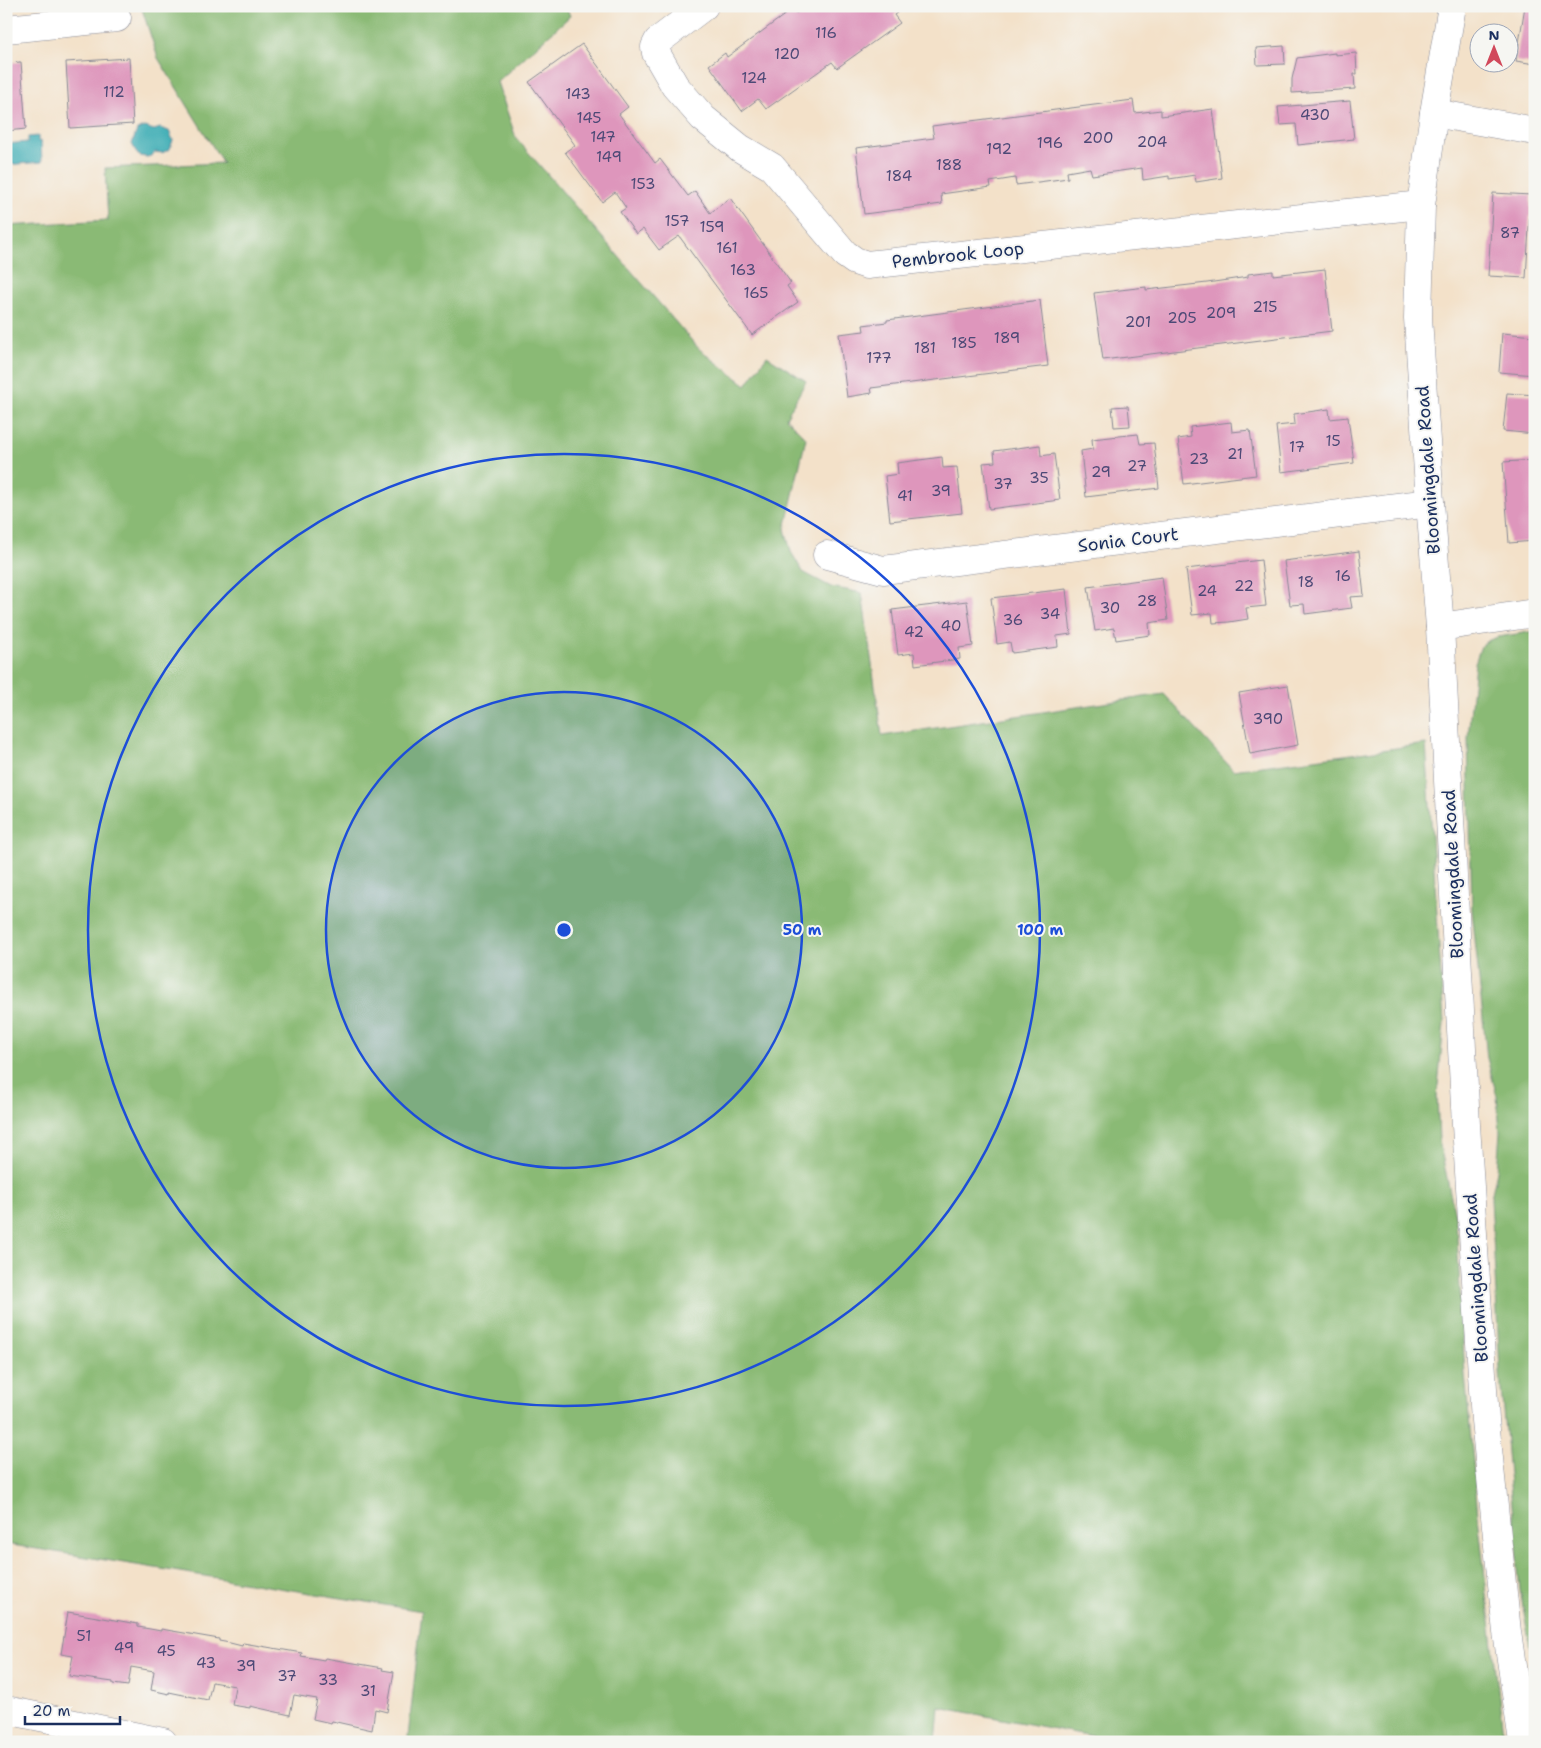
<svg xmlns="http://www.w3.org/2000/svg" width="1541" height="1748" viewBox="0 0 1541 1748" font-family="'Shantell Sans',sans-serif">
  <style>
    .forest { fill: #8aba74; stroke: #527469 }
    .water { fill: #3aacb4; stroke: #2a6e89 }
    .building { fill: #de96bc }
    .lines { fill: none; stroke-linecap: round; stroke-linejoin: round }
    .street-casing { stroke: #878894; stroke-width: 29 }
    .secondary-casing { stroke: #878894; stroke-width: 29 }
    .street { stroke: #fff; stroke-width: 28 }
    .secondary { stroke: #fff; stroke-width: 28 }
    .ring { fill: none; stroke: #1d4ed8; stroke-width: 2.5 }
    .labels { text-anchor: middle; stroke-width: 4; stroke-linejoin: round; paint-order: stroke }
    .number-label { font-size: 15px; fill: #4c4976 }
    .street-label { font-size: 18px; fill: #1b2f5e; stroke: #f6f6f2 }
    .centre { fill: #1d4ed8; stroke: #f6f6f2; stroke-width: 2.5 }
    .ring-label { font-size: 15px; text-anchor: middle; font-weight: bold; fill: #1d4ed8; stroke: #f6f6f2; stroke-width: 4; stroke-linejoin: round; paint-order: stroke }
  </style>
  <rect width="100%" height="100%" fill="#f6f6f2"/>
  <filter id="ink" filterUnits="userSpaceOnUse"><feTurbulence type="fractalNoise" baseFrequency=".02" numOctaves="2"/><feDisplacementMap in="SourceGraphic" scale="10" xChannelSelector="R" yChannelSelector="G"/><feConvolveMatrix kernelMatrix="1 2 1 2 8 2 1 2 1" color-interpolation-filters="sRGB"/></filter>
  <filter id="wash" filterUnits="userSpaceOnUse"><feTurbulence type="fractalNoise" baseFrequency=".0096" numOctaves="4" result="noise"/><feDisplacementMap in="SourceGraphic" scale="20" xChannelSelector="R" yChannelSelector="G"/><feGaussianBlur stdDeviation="1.12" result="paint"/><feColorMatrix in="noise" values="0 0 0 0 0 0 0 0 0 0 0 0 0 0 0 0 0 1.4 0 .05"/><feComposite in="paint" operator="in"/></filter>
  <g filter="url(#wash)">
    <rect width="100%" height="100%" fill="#f3e1c9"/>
    <!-- forest -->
    <path class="forest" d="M 141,6 L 566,6 L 570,16 L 497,82 L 516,138 L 699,349 L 746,385 L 767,356 L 806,381 L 786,418 L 806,438 L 785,529 L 791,552 L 803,572 L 831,587 L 862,593 L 882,736 L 1164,694 L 1233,770 L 1426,744 L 1444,1023 L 1437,1096 L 1439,1141 L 1456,1220 L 1465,1375 L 1479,1525 L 1504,1742 L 1123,1742 L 939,1707 L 936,1742 L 412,1742 L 408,1737 L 422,1611 L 6,1544 L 6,226 L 108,220 L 105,168 L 223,163 L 158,58 Z
      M 1535,631 L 1535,1674 L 1520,1590 L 1501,1389 L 1491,1198 L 1497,1171 L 1500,1132 L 1497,1096 L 1487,1058 L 1472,910 L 1468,738 L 1475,663 L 1481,646 L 1487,641 L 1498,637 Z"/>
    <!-- water -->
    <path class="water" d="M 145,127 L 154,130 L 160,128 L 169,131 L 173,140 L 170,149 L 162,153 L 155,152 C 151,158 145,158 138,155 L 132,144 L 137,130 Z
      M 38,136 L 38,141 L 41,142 L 42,162 L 6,165 L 6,144 L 28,142 L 28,137 Z"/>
    <g id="blocks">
      <!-- building -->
      <path class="building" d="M 805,6 L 906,6 L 894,15 L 900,23 L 837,68 L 832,62 L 766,109 L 758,99 L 742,111 L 709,65 L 725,53 L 727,57 L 794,8 L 796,13 Z
        M 1525,6 L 1535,6 L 1535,64 L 1516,61 Z
        M 582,44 L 628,107 L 619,114 L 655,163 L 660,159 L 688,196 L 695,191 L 710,213 L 730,198 L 791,283 L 787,286 L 798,302 L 752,335 L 679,236 L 659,250 L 643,229 L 636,234 L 620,212 L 626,208 L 615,192 L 602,202 L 565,152 L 575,145 L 529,82 Z
        M 1284,46 L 1285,64 L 1257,65 L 1256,48 Z
        M 1335,53 L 1335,55 L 1356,53 L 1357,74 L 1354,74 L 1355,89 L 1292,93 L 1292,79 L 1297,58 Z
        M 129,58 L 133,124 L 70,128 L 66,62 Z
        M 21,62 L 26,129 L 6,131 L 6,63 Z
        M 1133,100 L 1135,113 L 1161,110 L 1161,116 L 1213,109 L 1222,178 L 1196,182 L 1195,175 L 1169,179 L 1169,176 L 1143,180 L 1142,168 L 1092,175 L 1090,168 L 1067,172 L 1068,178 L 1016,185 L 1015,178 L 990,182 L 991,187 L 941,194 L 942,204 L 864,214 L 856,148 L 934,138 L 932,126 Z
        M 1350,101 L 1354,139 L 1298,145 L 1296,124 L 1280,125 L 1278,107 Z
        M 1493,193 L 1531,195 L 1526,278 L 1488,276 Z
        M 1325,269 L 1332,331 L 1103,360 L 1094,293 L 1146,287 L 1146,290 L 1207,283 L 1248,277 L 1248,274 L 1273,271 L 1273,275 Z
        M 1040,300 L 1048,366 L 871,388 L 872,393 L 847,397 L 839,334 L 864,331 L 863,325 L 887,322 L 887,320 Z
        M 1502,333 L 1535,336 L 1535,375 L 1499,372 Z
        M 1507,393 L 1535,395 L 1535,434 L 1503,431 Z
        M 1128,406 L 1130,426 L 1114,427 L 1112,407 Z
        M 1329,409 L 1330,419 L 1348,417 L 1354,463 L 1281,472 L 1276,426 L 1295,424 L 1294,414 Z
        M 1231,422 L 1232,432 L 1250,430 L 1256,475 L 1184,484 L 1178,439 L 1191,437 L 1190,427 Z
        M 1138,434 L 1140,444 L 1154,443 L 1159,488 L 1086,497 L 1081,451 L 1093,449 L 1092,439 Z
        M 1040,445 L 1041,456 L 1054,454 L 1060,500 L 989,509 L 983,463 L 995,462 L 994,451 Z
        M 942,457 L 943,468 L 957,467 L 962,513 L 890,521 L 885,476 L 898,474 L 897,463 Z
        M 1535,460 L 1535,541 L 1509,543 L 1503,462 Z
        M 1359,551 L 1364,596 L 1350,597 L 1352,608 L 1305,614 L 1304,604 L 1290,605 L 1284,561 Z
        M 1261,560 L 1266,606 L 1246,608 L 1248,619 L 1229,622 L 1213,623 L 1212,613 L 1192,615 L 1186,569 Z
        M 1162,577 L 1168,620 L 1149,623 L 1150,635 L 1116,640 L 1114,628 L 1095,631 L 1088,587 Z
        M 1066,589 L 1071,634 L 1057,636 L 1058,647 L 1012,653 L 1010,642 L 997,644 L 991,598 Z
        M 967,601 L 973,646 L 959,648 L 960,659 L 915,665 L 914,653 L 898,655 L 892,610 Z
        M 1288,685 L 1298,745 L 1250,754 L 1239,693 Z
        M 68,1612 L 138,1624 L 138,1627 L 150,1629 L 161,1631 L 161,1629 L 219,1639 L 219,1641 L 230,1643 L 242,1646 L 243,1643 L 302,1653 L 301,1656 L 324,1660 L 325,1658 L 383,1668 L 382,1670 L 394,1672 L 387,1712 L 375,1709 L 372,1730 L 332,1721 L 331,1723 L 313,1719 L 317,1699 L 305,1697 L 294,1695 L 290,1715 L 250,1706 L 250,1708 L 232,1705 L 235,1686 L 223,1684 L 212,1682 L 208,1700 L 169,1692 L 169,1694 L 151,1690 L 154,1671 L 131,1667 L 128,1686 L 113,1684 L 113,1682 L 69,1676 L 73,1656 L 61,1654 Z"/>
    </g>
  </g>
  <g filter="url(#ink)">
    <use href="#blocks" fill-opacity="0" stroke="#878894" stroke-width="1"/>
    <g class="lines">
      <defs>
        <path id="street" d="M 704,6 L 658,41 L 655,47 L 656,53 L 675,86 L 703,118 L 740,148 L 772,167 L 845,254 L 855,261 L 867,265 L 1421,205
          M 6,29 L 117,18
          M 1434,113 L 1535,131
          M 827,555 L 883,570 L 1430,503
          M 1440,627 L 1535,613
          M 6,1710 L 163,1742"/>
        <path id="secondary" d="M 1452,6 L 1434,113 L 1421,205 L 1418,318 L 1430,503 L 1440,627 L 1466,1125 L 1485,1420 L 1507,1632 L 1523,1742"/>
      </defs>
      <!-- street casing -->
      <use href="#street" class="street-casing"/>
      <!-- secondary casing -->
      <use href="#secondary" class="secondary-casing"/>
      <!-- street -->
      <use href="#street" class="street"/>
      <!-- secondary -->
      <use href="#secondary" class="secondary"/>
    </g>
  </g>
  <!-- distance rings -->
  <circle cx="564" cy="930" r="238" fill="#1d4ed8" fill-opacity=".12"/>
  <g class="ring">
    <circle cx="564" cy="930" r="238"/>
    <circle cx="564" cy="930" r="476"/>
  </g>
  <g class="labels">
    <!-- number labels -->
    <g class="number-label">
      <text x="826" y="38">116</text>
      <text x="787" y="59">120</text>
      <text x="754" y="83">124</text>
      <text x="114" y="97">112</text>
      <text x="578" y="99">143</text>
      <text x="1315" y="120">430</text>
      <text x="589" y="123">145</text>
      <text x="603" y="142">147</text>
      <text x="1098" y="143">200</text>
      <text x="1152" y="147">204</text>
      <text x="1050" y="148">196</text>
      <text x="999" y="154">192</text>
      <text x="609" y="162">149</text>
      <text x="949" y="170">188</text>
      <text x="899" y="181">184</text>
      <text x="643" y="189">153</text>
      <text x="677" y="226">157</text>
      <text x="712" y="232">159</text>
      <text x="1510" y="238">87</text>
      <text x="727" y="253">161</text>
      <text x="743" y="275">163</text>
      <text x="756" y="298">165</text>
      <text x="1265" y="312">215</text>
      <text x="1221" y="318">209</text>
      <text x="1182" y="323">205</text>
      <text x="1138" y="327">201</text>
      <text x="1007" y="343">189</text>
      <text x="964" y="348">185</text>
      <text x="925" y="353">181</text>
      <text x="879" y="363">177</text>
      <text x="1333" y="446">15</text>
      <text x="1297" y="452">17</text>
      <text x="1235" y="459">21</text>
      <text x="1199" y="464">23</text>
      <text x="1137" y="471">27</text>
      <text x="1101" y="477">29</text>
      <text x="1039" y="483">35</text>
      <text x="1003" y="489">37</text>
      <text x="941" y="496">39</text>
      <text x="905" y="501">41</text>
      <text x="1343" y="581">16</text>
      <text x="1306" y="587">18</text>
      <text x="1244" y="591">22</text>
      <text x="1207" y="596">24</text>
      <text x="1147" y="606">28</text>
      <text x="1110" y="613">30</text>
      <text x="1050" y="619">34</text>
      <text x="1013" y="625">36</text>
      <text x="951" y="631">40</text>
      <text x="914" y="637">42</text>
      <text x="1268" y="724">390</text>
      <text x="84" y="1641">51</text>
      <text x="124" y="1653">49</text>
      <text x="166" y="1656">45</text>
      <text x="206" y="1668">43</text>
      <text x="246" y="1671">39</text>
      <text x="287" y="1681">37</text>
      <text x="328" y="1685">33</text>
      <text x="368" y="1696">31</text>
    </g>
    <!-- street labels -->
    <g class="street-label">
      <text transform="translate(958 255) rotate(-6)" y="6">Pembrook Loop</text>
      <text transform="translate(1428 470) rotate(-94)" y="6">Bloomingdale Road</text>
      <text transform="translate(1128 540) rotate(-7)" y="6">Sonia Court</text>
      <text transform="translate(1453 874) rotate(-93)" y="6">Bloomingdale Road</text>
      <text transform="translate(1476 1278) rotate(-94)" y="6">Bloomingdale Road</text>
    </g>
  </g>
  <circle cx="564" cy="930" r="8" class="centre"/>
  <g class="ring-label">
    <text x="802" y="935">50 m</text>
    <text x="1040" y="935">100 m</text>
  </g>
  <!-- margin -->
  <rect width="1541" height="1748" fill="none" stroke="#f6f6f2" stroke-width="25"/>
  <!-- north arrow -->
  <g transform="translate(1494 48)"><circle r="24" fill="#f6f6f2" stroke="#9ea6b7"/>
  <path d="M0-4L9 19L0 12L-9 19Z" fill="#d1495b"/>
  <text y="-8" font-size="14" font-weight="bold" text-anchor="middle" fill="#1b2f5e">N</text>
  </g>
  <!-- scale -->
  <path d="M25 1716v8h95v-8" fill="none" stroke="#1b2f5e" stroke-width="2.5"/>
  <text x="32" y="1716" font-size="15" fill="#1b2f5e" stroke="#f6f6f2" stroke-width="4" paint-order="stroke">20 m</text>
</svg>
